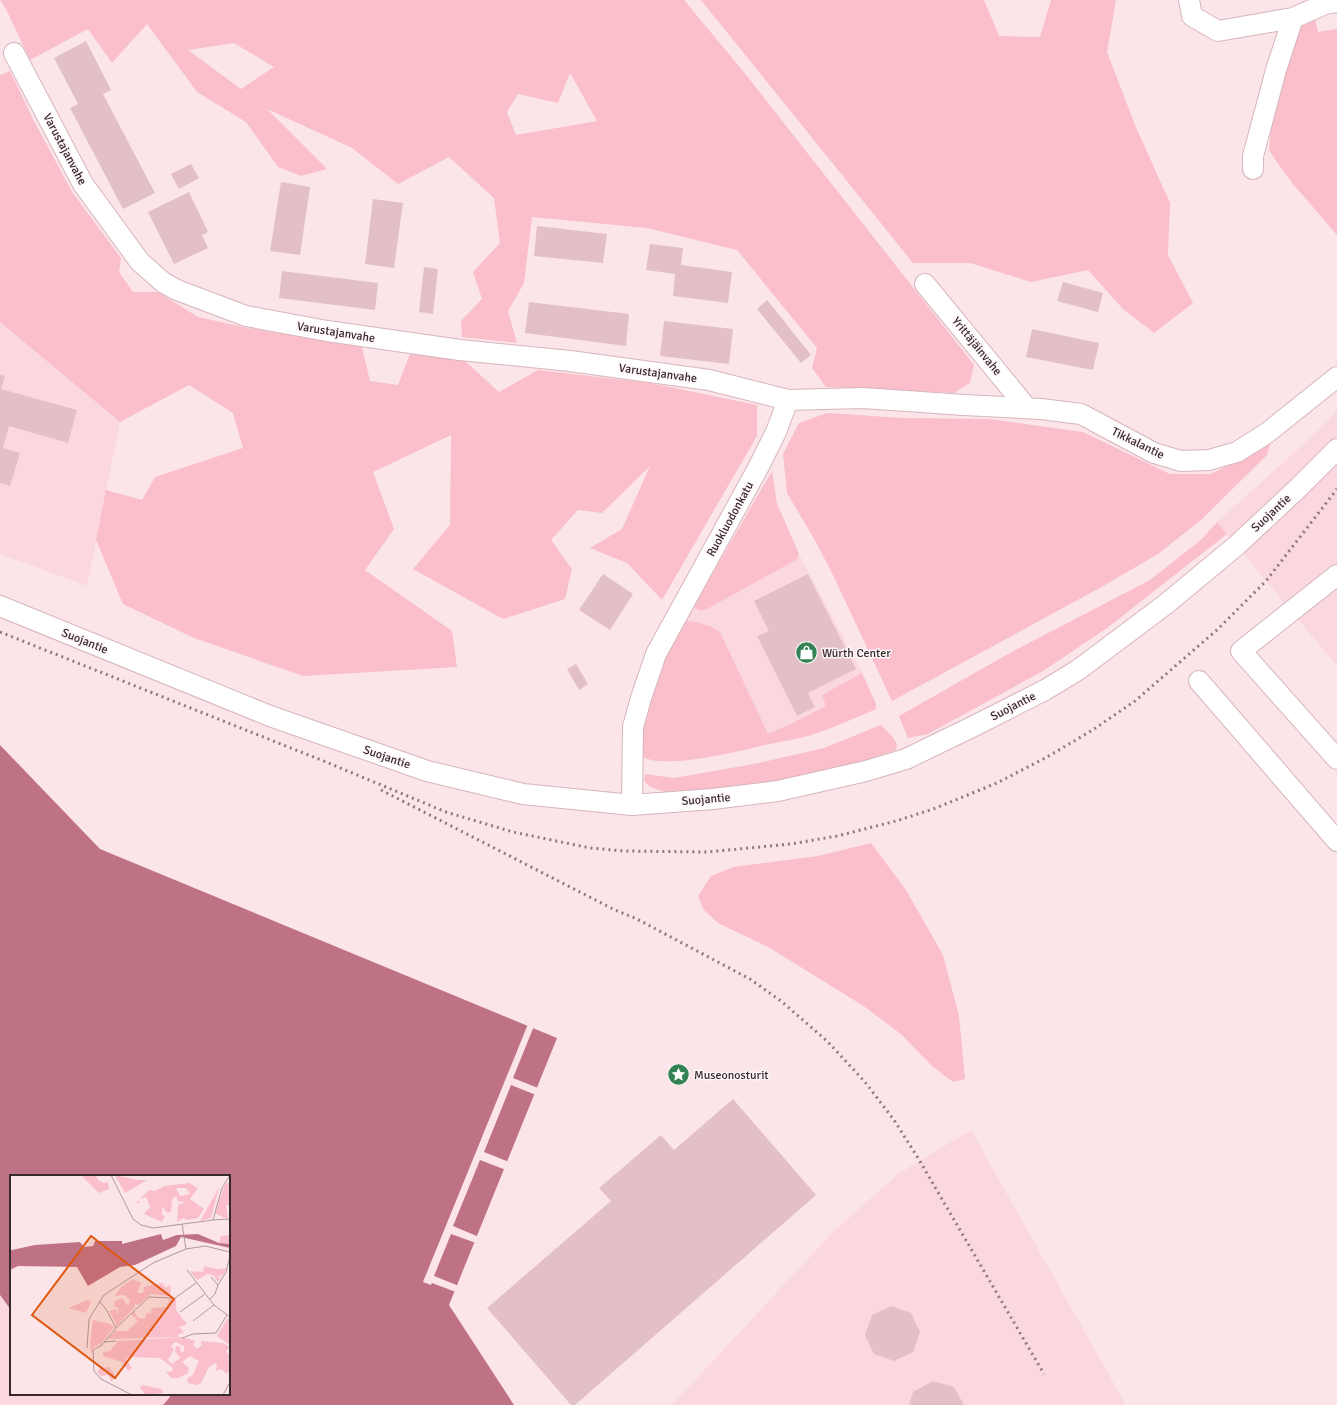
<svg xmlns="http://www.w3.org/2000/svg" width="1337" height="1405" viewBox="0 0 1337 1405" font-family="Signika,sans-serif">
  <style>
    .built { fill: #fbd8df }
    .green { fill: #fabfcb; fill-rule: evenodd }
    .water { fill: #c07285 }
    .pier { fill: #fbe5e9 }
    .building { fill: #e3c0c7 }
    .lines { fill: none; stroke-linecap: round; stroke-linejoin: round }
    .minor-casing { stroke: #d7b5bc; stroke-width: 22 }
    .minor { stroke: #fff; stroke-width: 20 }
    .rail { stroke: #8c7b7e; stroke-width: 3; stroke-dasharray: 2 4; stroke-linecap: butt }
    .labels { text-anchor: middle; stroke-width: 3; stroke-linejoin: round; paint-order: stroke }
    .street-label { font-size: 12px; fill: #372a2d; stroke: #fef6f8 }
    .poi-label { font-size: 12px; fill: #372a2d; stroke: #fef6f8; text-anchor: start }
    .inset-road { fill: none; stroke: #ad9a9e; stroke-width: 1 }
    .view { fill: #df570e; fill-opacity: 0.15; stroke: #df570e; stroke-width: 2 }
    .inset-edge { fill: none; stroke: #372a2d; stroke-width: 2 }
  </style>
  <rect width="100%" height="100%" fill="#fbe5e9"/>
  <!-- built -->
  <path class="built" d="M 0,322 L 120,422 L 87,586 L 0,554 Z
    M 1337,410 L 1337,666 L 1217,522 L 1319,430 Z
    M 772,471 L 777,504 L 799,554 L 862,673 L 876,704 L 876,709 L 811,735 L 728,753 L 685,761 L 656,761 L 646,759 L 641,748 L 650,679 L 680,626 L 685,621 Z
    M 971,1130 L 1126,1405 L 672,1405 L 834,1231 L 898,1174 Z
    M 0,1295 L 11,1310 L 11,1394 L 168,1394 L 170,1397 L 163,1405 L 0,1405 Z"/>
  <!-- green -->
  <path class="green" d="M 0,0 L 684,0 L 743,71 L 974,365 L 970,383 L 954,393 L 826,387 L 812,368 L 817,348 L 737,250 L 647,228 L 532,217 L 524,283 L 508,311 L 517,343 L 462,337 L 461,321 L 482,299 L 473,272 L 500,243 L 494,198 L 449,157 L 398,184 L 352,148 L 267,109 L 327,169 L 301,176 L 278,167 L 246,122 L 197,92 L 147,24 L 112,63 L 88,29 L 30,60 L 6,9 ZM 234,43 L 274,67 L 241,89 L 188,50 ZM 570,73 L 597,121 L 516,135 L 507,112 L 518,94 L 558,103 Z
    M 701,0 L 984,0 L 999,36 L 1040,37 L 1051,0 L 1116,0 L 1107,52 L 1135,125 L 1170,203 L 1168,255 L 1193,303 L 1154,333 L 1123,309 L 1088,270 L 1031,282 L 970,263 L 913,263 Z
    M 1315,18 L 1318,32 L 1337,29 L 1337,235 L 1293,184 L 1281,168 L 1269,150 L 1271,129 L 1298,27 Z
    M 10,71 L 34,121 L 72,192 L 121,258 L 119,272 L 133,292 L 158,292 L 198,317 L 248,328 L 362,347 L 370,381 L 398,385 L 410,354 L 465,361 L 499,392 L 538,370 L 650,383 L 757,405 L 757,436 L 662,600 L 627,563 L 590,548 L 622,529 L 650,466 L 602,513 L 578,510 L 551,540 L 572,569 L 565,599 L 503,619 L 413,569 L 450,525 L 451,435 L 373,472 L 394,529 L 365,570 L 452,631 L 457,667 L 303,676 L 194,638 L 123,604 L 96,540 L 106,490 L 142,500 L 155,477 L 243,448 L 233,413 L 189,385 L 120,422 L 0,322 L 0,75 Z
    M 827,413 L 903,418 L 990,419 L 1083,432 L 1170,474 L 1211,474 L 1270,444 L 1267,455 L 1201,520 L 1158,554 L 1105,585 L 892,701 L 833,575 L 817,544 L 787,493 L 783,454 L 799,423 Z
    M 772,471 L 777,504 L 799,554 L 796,560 L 707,609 L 701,611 L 695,608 L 695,604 Z
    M 1217,522 L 1227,534 L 1107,628 L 1043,671 L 928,734 L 908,738 L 899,716 L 1008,654 L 1150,580 L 1202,539 Z
    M 685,621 C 698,621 709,625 720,632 L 768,734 L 795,722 L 826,706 L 822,695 L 862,673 L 876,704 L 876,709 C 855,718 833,728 811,735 C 798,739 783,741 769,744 C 742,750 664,771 641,756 L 641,748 L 650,679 L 680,626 Z
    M 881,725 L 892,736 L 897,744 L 896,750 L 864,761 L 796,779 L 713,789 L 666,792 L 650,787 L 644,781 L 645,774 L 674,778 L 754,764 L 824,748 Z
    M 871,843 L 906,890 L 943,955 L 959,1016 L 965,1079 L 953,1082 L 933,1067 L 902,1035 L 865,1007 L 770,948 L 718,923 L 704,910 L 698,896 L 711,876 L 733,867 L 818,856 Z"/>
  <!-- water -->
  <path class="water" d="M 0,745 L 100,849 L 557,1038 L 449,1305 L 514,1405 L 163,1405 L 170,1397 L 168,1394 L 229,1394 L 229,1176 L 11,1176 L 11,1310 L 0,1295 Z"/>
  <!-- pier -->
  <path class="pier" d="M 528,1024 L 534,1026 L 513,1078 L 538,1088 L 536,1095 L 511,1085 L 484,1152 L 509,1162 L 506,1170 L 480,1160 L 453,1226 L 479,1237 L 476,1243 L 451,1234 L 434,1276 L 459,1286 L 456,1292 L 432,1283 L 431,1285 L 423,1282 Z"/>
  <!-- building -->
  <path class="building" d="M 86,41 L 111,90 L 103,94 L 155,193 L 123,209 L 70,108 L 78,104 L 54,58 Z
    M 191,164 L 199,178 L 179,189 L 171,174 Z
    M 281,182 L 310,187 L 300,255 L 270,251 Z
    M 189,192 L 208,232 L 202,235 L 208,248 L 174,264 L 148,212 Z
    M 373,199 L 403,203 L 394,268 L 365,264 Z
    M 537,226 L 607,234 L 603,263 L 534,256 Z
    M 650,244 L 683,248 L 681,265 L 732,272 L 728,303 L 673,296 L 675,274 L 646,270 Z
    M 424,267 L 438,269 L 433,314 L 419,312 Z
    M 282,271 L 378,283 L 375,310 L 279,298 Z
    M 1063,282 L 1103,293 L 1098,312 L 1057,301 Z
    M 767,300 L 811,355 L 801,363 L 757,309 Z
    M 529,302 L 629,314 L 626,346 L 525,333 Z
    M 664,321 L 733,329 L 729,364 L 660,356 Z
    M 1032,329 L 1099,343 L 1093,370 L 1026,357 Z
    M 0,375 L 5,376 L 1,389 L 77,410 L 68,443 L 9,426 L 3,448 L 20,453 L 10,486 L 0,483 Z
    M 603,574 L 633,594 L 610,630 L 579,610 Z
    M 808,574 L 856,669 L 808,693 L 815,707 L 797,716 L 757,636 L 769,631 L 754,601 Z
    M 576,664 L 588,684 L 579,690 L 567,669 Z
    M 733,1099 L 816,1195 L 575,1405 L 571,1405 L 487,1308 L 611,1201 L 599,1188 L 661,1135 L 674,1150 Z
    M 891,1306 L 911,1313 L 920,1332 L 913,1352 L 894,1361 L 874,1354 L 865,1335 L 872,1315 Z
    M 933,1381 L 954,1387 L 964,1405 L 909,1405 L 913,1392 Z"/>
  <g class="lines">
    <defs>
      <path id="minor" d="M 1189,0 L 1192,16 L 1218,31 L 1293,18 L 1325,4 L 1337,2
        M 14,53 L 83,184 L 140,262 L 164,283 L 177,290 L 246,316 L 327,331 L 460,350 L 570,361 L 709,380 L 788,400
        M 1253,169 L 1253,156 L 1276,70 L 1293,18
        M 925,284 L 1027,408
        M 1337,575 L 1241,651 L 1337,759
        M 0,606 L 270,716 L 427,771 L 523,794 L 632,805 L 713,799 L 778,791 L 866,771 L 906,759 L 974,726 L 1045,690 L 1078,670 L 1166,604 L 1236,546 L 1296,490 L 1337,449
        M 1199,681 L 1337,841
        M 632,805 L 633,727 L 641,698 L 656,654 L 758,468 L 776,432 L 788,400 L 863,398 L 964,405 L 1041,409 L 1081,414 L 1154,453 L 1181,461 L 1209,460 L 1237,452 L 1267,433 L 1337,377"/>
    </defs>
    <!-- minor casing -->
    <use href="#minor" class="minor-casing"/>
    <!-- minor -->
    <use href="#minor" class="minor"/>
    <!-- rail -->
    <path class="rail" d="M 0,632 L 326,762 L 446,812 L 513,832 L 590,848 L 624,851 L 707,852 L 791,844 L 837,836 L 896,821 L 933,809 L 997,783 L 1047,757 L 1091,731 L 1135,701 L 1218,629 L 1266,581 L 1337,489
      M 381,790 L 615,910 L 635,918 L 750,979 L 781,1001 L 827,1041 L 865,1082 L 894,1120 L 918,1158 L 1044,1374"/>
  </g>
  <!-- icons -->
  <defs>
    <symbol id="shop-disc" viewBox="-11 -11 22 22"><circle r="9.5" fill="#328253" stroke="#fef6f8"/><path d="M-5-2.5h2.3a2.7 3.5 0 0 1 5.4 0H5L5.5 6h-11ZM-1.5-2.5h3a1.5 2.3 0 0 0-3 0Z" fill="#fff"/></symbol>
    <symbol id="sight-disc" viewBox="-11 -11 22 22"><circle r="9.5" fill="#328253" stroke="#fef6f8"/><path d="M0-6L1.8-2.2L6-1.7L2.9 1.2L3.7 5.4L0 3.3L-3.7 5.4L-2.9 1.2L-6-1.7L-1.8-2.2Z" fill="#fff"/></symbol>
  </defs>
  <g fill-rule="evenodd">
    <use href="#shop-disc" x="794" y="640" width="25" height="25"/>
    <use href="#sight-disc" x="666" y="1062" width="25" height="25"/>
  </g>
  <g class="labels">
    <!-- street labels -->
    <g class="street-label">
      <text transform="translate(65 149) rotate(62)" y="4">Varustajanvahe</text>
      <text transform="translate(336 332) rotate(9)" y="4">Varustajanvahe</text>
      <text transform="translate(977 346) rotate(51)" y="4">Yrittäjäinvahe</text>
      <text transform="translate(658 373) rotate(8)" y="4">Varustajanvahe</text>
      <text transform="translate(1138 443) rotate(26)" y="4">Tikkalantie</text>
      <text transform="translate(1271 513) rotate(-43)" y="4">Suojantie</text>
      <text transform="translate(730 519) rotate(-61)" y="4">Ruokluodonkatu</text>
      <text transform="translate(85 641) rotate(22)" y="4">Suojantie</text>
      <text transform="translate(1013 706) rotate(-27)" y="4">Suojantie</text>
      <text transform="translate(387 757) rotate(19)" y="4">Suojantie</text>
      <text transform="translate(706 799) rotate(-5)" y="4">Suojantie</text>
    </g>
    <!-- poi labels -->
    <g class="poi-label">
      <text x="822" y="657">Würth Center</text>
      <text x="694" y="1079">Museonosturit</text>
    </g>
  </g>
  <!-- overview -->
  <g transform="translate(10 1175)">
    <rect width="220" height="220" fill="#fbe5e9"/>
    <path d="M 71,0 L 86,0 L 88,5 L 94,8 L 98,7 L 99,14 L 89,18 ZM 105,0 L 127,5 L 137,5 L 115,18 ZM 220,7 L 220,30 L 216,30 L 218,43 L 214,43 L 205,38 L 215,9 ZM 179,8 L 188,13 L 180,24 L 194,34 L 188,43 L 177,45 L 173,43 L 167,47 L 168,30 L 175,27 L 168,26 L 166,21 L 162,24 L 161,37 L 157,38 L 152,31 L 152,40 L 155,41 L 152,47 L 134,39 L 140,32 L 136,22 L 130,24 L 129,28 L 126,28 L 139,15 L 145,16 L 154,11 ZM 166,13 L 176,13 L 180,19 L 170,21 ZM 209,12 L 201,43 L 190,46 L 205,20 ZM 220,60 L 220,69 L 209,68 L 211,61 ZM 194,91 L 207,94 L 217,93 L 213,100 L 208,101 L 210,104 L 208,107 L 203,100 L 197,99 L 187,105 L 180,96 L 193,97 ZM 123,104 L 131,108 L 127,118 L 133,118 L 134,112 L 152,108 L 156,113 L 159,110 L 161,113 L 160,121 L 141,119 L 128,130 L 125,129 L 125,132 L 107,151 L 99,136 L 106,134 L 108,140 L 108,133 L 104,131 L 105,126 L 112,123 L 118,131 L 120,125 L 114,120 L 105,121 L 111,112 ZM 160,123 L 166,124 L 166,135 L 177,149 L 169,152 L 174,158 L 168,159 L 169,162 L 98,164 L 105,156 L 117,156 L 128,146 L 121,139 L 124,136 L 128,143 L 135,144 L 136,139 L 145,136 L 140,136 L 142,133 L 156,132 ZM 78,125 L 81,127 L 76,138 L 58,133 ZM 217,144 L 220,144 L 220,170 L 207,161 ZM 83,145 L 100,149 L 104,152 L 91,169 L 84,172 L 81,179 L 80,168 ZM 172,162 L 185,166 L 183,170 L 187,174 L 192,170 L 191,166 L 213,168 L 220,172 L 216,176 L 220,181 L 220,195 L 217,199 L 211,194 L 206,196 L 207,189 L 205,188 L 199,192 L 191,208 L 186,210 L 178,208 L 177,204 L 183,200 L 189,186 L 180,181 L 172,187 L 179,193 L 178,198 L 168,203 L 161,203 L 156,197 L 162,196 L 163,193 L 150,183 L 118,182 L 116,184 L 122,193 L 118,196 L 112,187 L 93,181 L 93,177 L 100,176 L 108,166 ZM 165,167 L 174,171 L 174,176 L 171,178 L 170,172 L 166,171 L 165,176 L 170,183 L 162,189 L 158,185 L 164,174 L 161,171 ZM 99,192 L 105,200 L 102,207 L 98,200 L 91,201 L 87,197 L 90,193 ZM 132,210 L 152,214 L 153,218 L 136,220 L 130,213 Z" fill="#fabfcb" fill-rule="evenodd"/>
    <path d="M 151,59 L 153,65 L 167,60 L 188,59 L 209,68 L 220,69 L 220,73 L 171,62 L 166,71 L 125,90 L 110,92 L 78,111 L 67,92 L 8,91 L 0,95 L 0,75 L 2,75 L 25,70 L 70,67 L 74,72 L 83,71 L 85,66 L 112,66 L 112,69 Z" fill="#c07285"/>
    <path class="inset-road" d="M 101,0 L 123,44 L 131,50 L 143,53 L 203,45 L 212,13 L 220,0M 203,45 L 220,44M 172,49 L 176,74 L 195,71 L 220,77M 177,95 L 204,130 L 220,142M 208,110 L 216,97 L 220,81M 165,123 L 186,108M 199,125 L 205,119 L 208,110 L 201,102M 89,126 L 96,134 L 106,153 L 92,170 L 83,175 L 84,196 L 91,204 L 122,220M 170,137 L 195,119M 183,146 L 204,130M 106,153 L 139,122 L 161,123M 172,163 L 183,159 L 206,158 L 217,140M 94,167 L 106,166M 77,173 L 79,144 L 94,120 L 143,88 L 176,74M 213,220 L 220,207"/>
    <path class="view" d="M 81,61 L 164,124 L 105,203 L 22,140 Z"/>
    <rect width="220" height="220" class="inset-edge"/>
  </g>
</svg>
